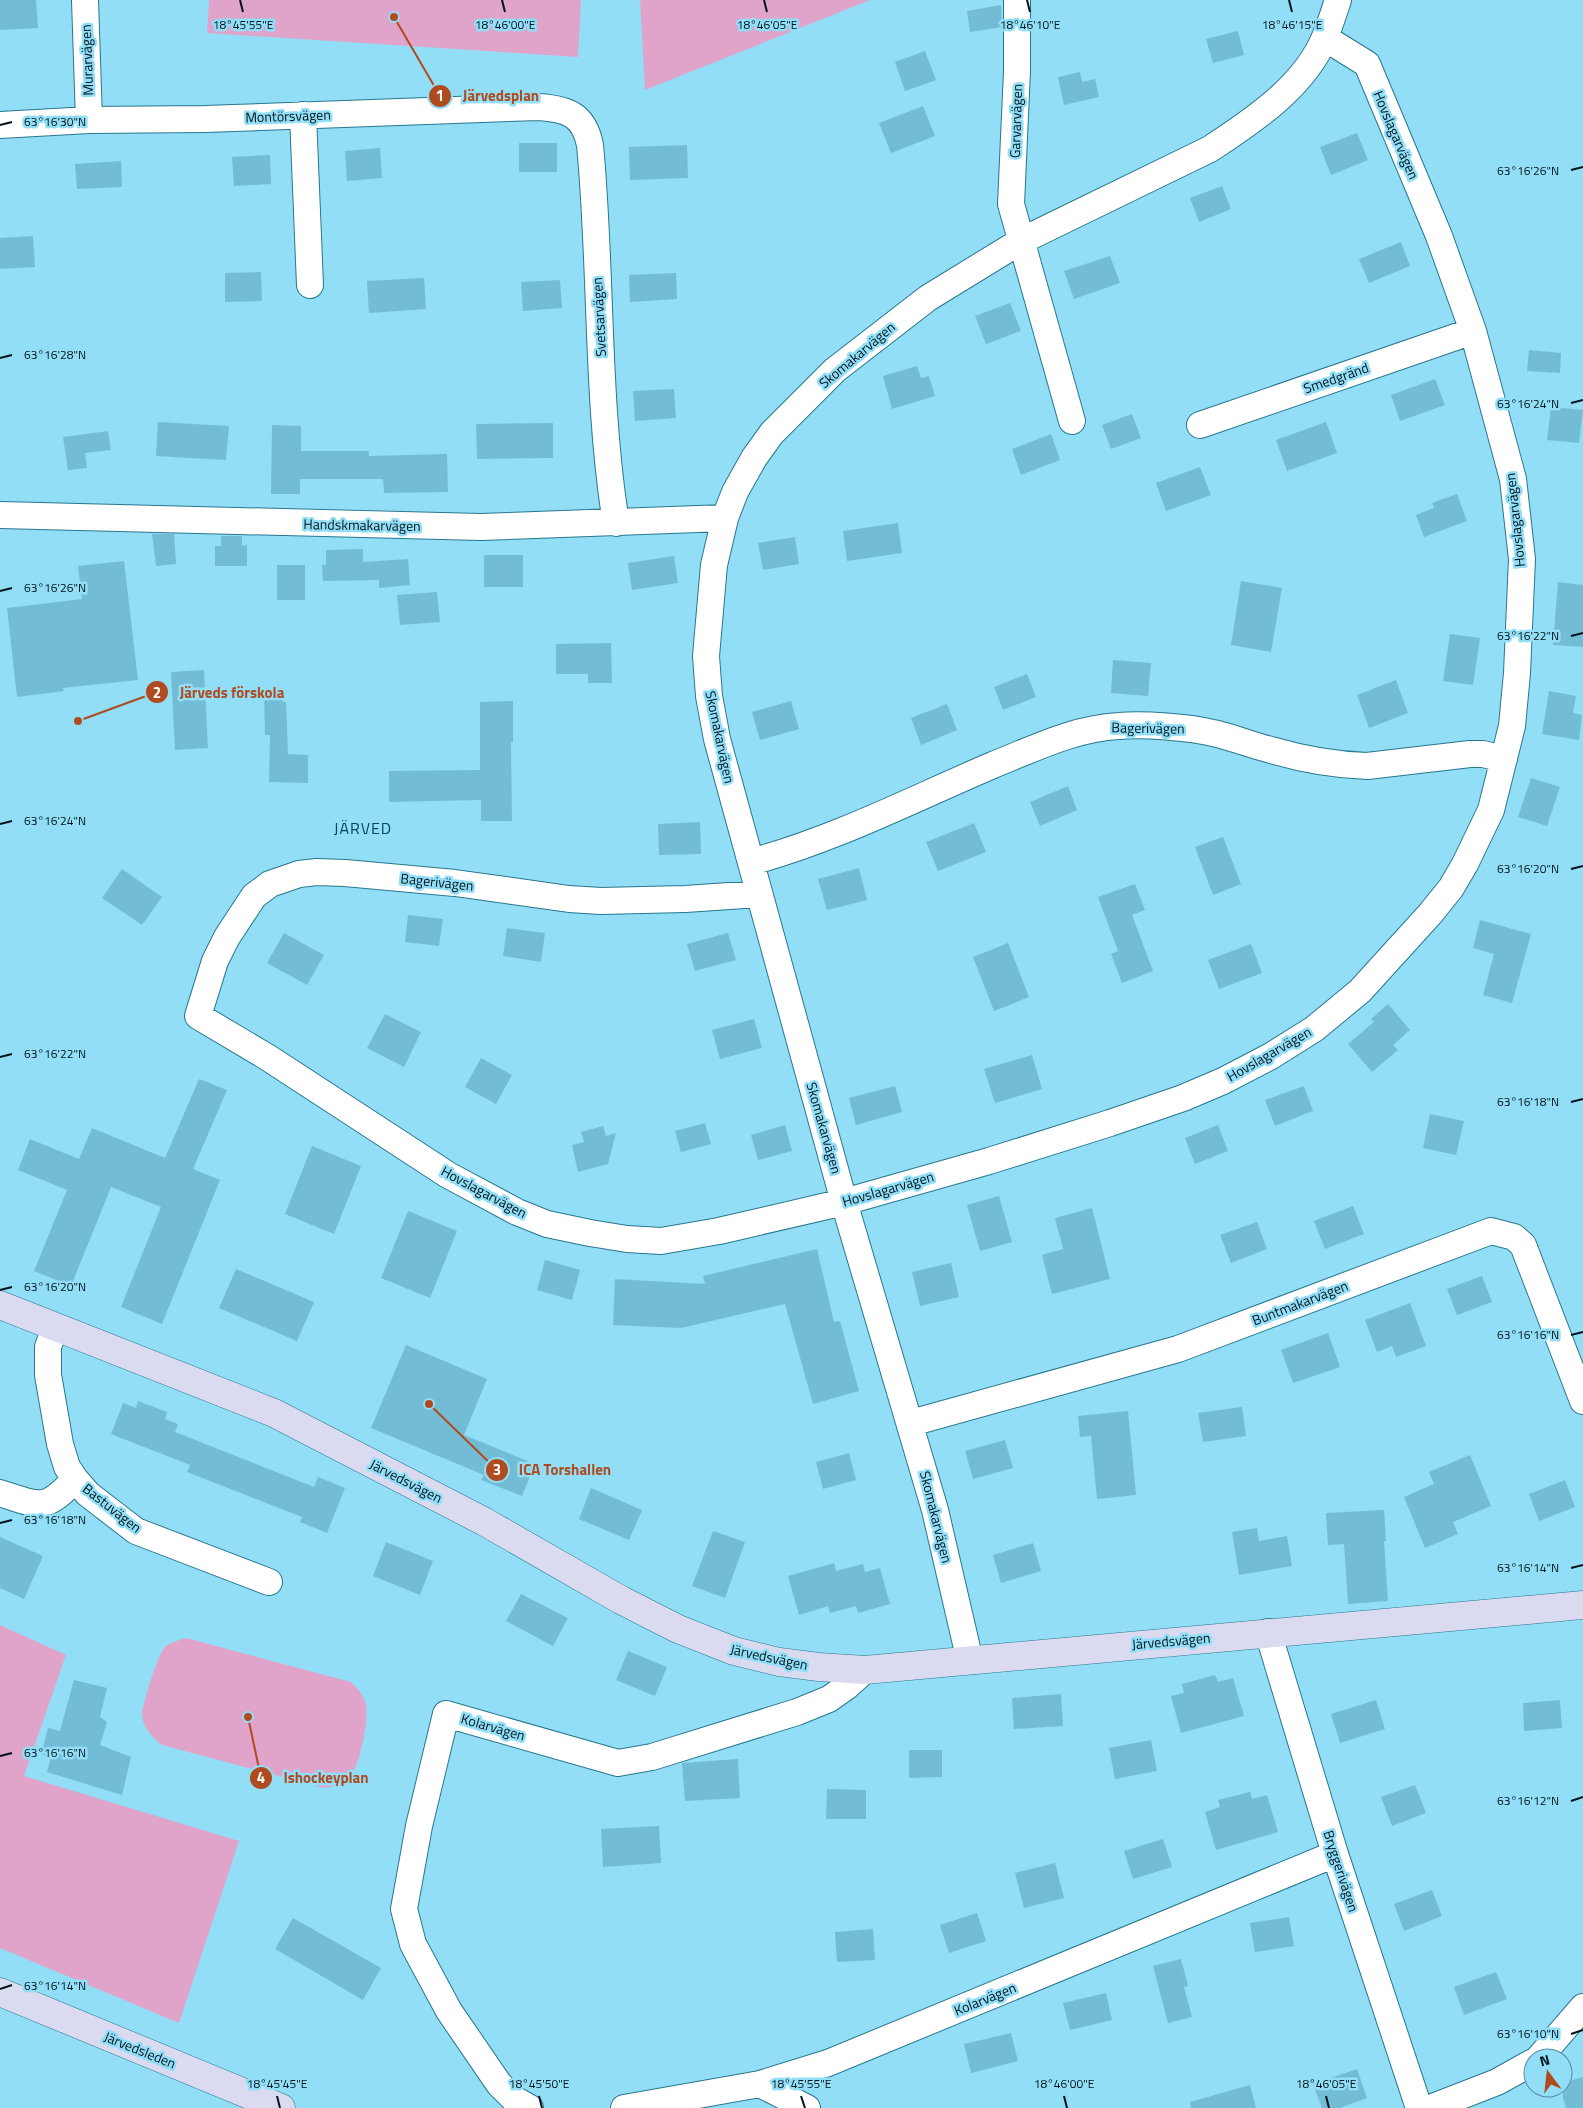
<svg xmlns="http://www.w3.org/2000/svg" width="1583" height="2108" viewBox="0 0 1583 2108" font-family="'Titillium Web',sans-serif">
  <style>
    .green { fill: #e0a4ca }
    .building { fill: #72bdd5 }
    .lines { fill: none; stroke-linecap: round; stroke-linejoin: round }
    .street-casing { stroke: #28778e; stroke-width: 28 }
    .secondary-casing { stroke: #28778e; stroke-width: 29 }
    .street { stroke: #fff; stroke-width: 26 }
    .secondary { stroke: #dadbf0; stroke-width: 28 }
    .ticks { fill: none; stroke: #00141b; stroke-width: 2 }
    .labels { text-anchor: middle; stroke-width: 5; stroke-linejoin: round; paint-order: stroke }
    .street-label { font-size: 14px; fill: #00141b; stroke: #92def7 }
    .quarter-label { font-size: 16px; letter-spacing: 1px; fill: #064859; stroke: #92def7 }
    .ticks-label { font-size: 12px; text-anchor: middle; fill: #00141b; stroke: #92def7; stroke-width: 5; stroke-linejoin: round; paint-order: stroke }
    .leader { fill: none; stroke: #b04a1f; stroke-width: 2 }
    .callout-dot { fill: #b04a1f; stroke: #92def7; stroke-width: 2 }
    .mark-label { font-size: 15px; text-anchor: middle; font-weight: bold; fill: #fff }
    .callout-label { font-size: 15px; text-anchor: middle; font-weight: bold; fill: #b04a1f; stroke: #92def7; stroke-width: 5; stroke-linejoin: round; paint-order: stroke }
  </style>
  <rect width="100%" height="100%" fill="#92def7"/>
  <!-- green -->
  <path class="green" d="M 209,0 L 581,0 L 578,57 L 207,33 Z
    M 640,0 L 870,0 L 645,90 Z
    M 0,1625 L 66,1655 L 24,1776 L 239,1841 L 179,2023 L 0,1948 Z
    M 186,1638 L 351,1682 C 357,1688 364,1696 366,1704 C 369,1719 360,1764 351,1775 C 344,1784 334,1787 324,1788 L 162,1745 C 152,1737 142,1727 142,1713 C 143,1703 158,1654 165,1647 C 171,1642 179,1640 186,1638 Z"/>
  <!-- building -->
  <path class="building" d="M 0,0 L 36,0 L 38,28 L 0,30 Z
    M 1001,5 L 1002,27 L 970,32 L 967,11 Z
    M 1238,31 L 1244,55 L 1213,63 L 1206,39 Z
    M 925,51 L 936,80 L 905,91 L 895,62 Z
    M 1080,72 L 1082,82 L 1095,79 L 1099,97 L 1064,105 L 1058,77 Z
    M 923,106 L 935,136 L 891,153 L 879,123 Z
    M 1357,133 L 1368,160 L 1331,175 L 1320,147 Z
    M 519,143 L 557,143 L 557,172 L 519,172 Z
    M 687,145 L 688,178 L 630,180 L 629,147 Z
    M 380,148 L 382,178 L 347,181 L 345,151 Z
    M 270,155 L 271,184 L 234,186 L 232,157 Z
    M 121,161 L 122,187 L 77,189 L 75,164 Z
    M 1222,186 L 1231,209 L 1199,222 L 1190,198 Z
    M 33,236 L 35,267 L 0,269 L 0,238 Z
    M 1401,242 L 1410,266 L 1369,283 L 1359,259 Z
    M 1110,256 L 1120,283 L 1074,299 L 1064,271 Z
    M 261,272 L 262,301 L 225,302 L 225,273 Z
    M 676,273 L 677,299 L 630,302 L 629,275 Z
    M 424,278 L 426,309 L 369,313 L 367,281 Z
    M 560,280 L 562,308 L 523,311 L 521,282 Z
    M 1010,303 L 1021,331 L 986,344 L 975,316 Z
    M 1529,350 L 1561,353 L 1560,373 L 1527,371 Z
    M 917,366 L 921,378 L 929,376 L 935,396 L 892,409 L 883,376 Z
    M 1435,379 L 1445,405 L 1400,421 L 1391,395 Z
    M 674,389 L 676,418 L 635,421 L 633,391 Z
    M 1551,407 L 1583,410 L 1579,443 L 1547,440 Z
    M 1132,414 L 1141,438 L 1111,449 L 1102,425 Z
    M 158,422 L 229,426 L 226,460 L 156,456 Z
    M 1326,422 L 1337,453 L 1287,471 L 1276,440 Z
    M 553,423 L 553,458 L 477,459 L 476,424 Z
    M 272,425 L 301,426 L 301,451 L 369,451 L 369,456 L 447,454 L 448,492 L 384,493 L 383,479 L 300,479 L 300,494 L 271,494 Z
    M 108,431 L 111,450 L 85,453 L 87,468 L 68,470 L 63,437 Z
    M 1051,434 L 1060,460 L 1021,475 L 1012,449 Z
    M 1200,467 L 1211,495 L 1166,511 L 1156,483 Z
    M 1457,494 L 1467,521 L 1424,537 L 1416,515 L 1434,508 L 1432,503 Z
    M 898,523 L 902,553 L 847,561 L 843,531 Z
    M 152,534 L 174,534 L 176,564 L 156,566 Z
    M 221,536 L 242,536 L 242,546 L 247,545 L 247,566 L 215,566 L 215,546 L 221,546 Z
    M 795,537 L 799,564 L 763,570 L 758,543 Z
    M 363,549 L 363,562 L 408,559 L 410,585 L 379,588 L 379,580 L 323,581 L 322,565 L 326,565 L 326,550 Z
    M 484,555 L 523,555 L 523,587 L 484,587 Z
    M 674,556 L 678,583 L 632,590 L 628,563 Z
    M 124,561 L 138,680 L 63,688 L 64,691 L 17,697 L 7,608 L 82,599 L 78,566 Z
    M 277,565 L 305,565 L 305,600 L 277,600 Z
    M 1241,581 L 1282,588 L 1271,652 L 1231,645 Z
    M 1558,582 L 1583,585 L 1583,647 L 1553,645 Z
    M 437,592 L 440,622 L 400,625 L 397,595 Z
    M 1450,634 L 1480,638 L 1473,685 L 1443,681 Z
    M 611,643 L 612,683 L 588,683 L 588,674 L 556,674 L 556,644 Z
    M 1113,660 L 1151,663 L 1148,696 L 1111,693 Z
    M 204,670 L 208,748 L 175,750 L 171,672 Z
    M 1027,674 L 1036,697 L 1003,710 L 994,687 Z
    M 1396,680 L 1408,713 L 1369,728 L 1357,695 Z
    M 282,688 L 283,702 L 286,702 L 288,754 L 308,755 L 308,783 L 269,782 L 270,735 L 265,735 L 264,689 Z
    M 1549,691 L 1576,696 L 1573,713 L 1582,715 L 1579,740 L 1542,734 Z
    M 513,701 L 513,742 L 511,742 L 512,821 L 481,821 L 481,800 L 389,802 L 389,771 L 480,770 L 480,702 Z
    M 791,701 L 799,729 L 760,740 L 752,712 Z
    M 947,704 L 957,730 L 921,745 L 911,718 Z
    M 1531,778 L 1560,787 L 1547,826 L 1518,817 Z
    M 1068,786 L 1077,810 L 1040,826 L 1030,802 Z
    M 700,822 L 701,854 L 659,855 L 658,824 Z
    M 974,823 L 986,852 L 938,871 L 926,842 Z
    M 1223,837 L 1241,884 L 1213,895 L 1195,847 Z
    M 859,868 L 867,900 L 827,910 L 818,879 Z
    M 122,869 L 162,897 L 142,925 L 102,898 Z
    M 1135,884 L 1145,910 L 1132,915 L 1153,971 L 1122,983 L 1111,954 L 1118,951 L 1098,897 Z
    M 408,915 L 443,919 L 439,946 L 405,942 Z
    M 1480,920 L 1531,934 L 1512,1003 L 1483,995 L 1494,954 L 1473,948 Z
    M 507,928 L 545,933 L 541,962 L 503,956 Z
    M 284,933 L 324,955 L 307,985 L 267,963 Z
    M 728,933 L 736,960 L 695,971 L 687,944 Z
    M 1008,943 L 1029,997 L 994,1011 L 973,957 Z
    M 1251,944 L 1262,973 L 1219,989 L 1208,960 Z
    M 1388,1004 L 1410,1030 L 1393,1045 L 1398,1050 L 1372,1072 L 1348,1044 L 1374,1022 L 1371,1019 Z
    M 385,1014 L 421,1032 L 404,1067 L 367,1048 Z
    M 754,1019 L 762,1048 L 720,1059 L 712,1030 Z
    M 1032,1055 L 1042,1089 L 995,1103 L 984,1069 Z
    M 481,1058 L 512,1075 L 496,1104 L 465,1087 Z
    M 199,1079 L 227,1090 L 193,1169 L 220,1180 L 162,1324 L 121,1307 L 161,1207 L 111,1187 L 71,1286 L 34,1271 L 67,1190 L 18,1170 L 30,1139 L 79,1159 L 92,1128 L 165,1158 Z
    M 895,1086 L 902,1112 L 856,1125 L 849,1098 Z
    M 1304,1086 L 1313,1111 L 1275,1126 L 1265,1100 Z
    M 1430,1114 L 1464,1121 L 1456,1155 L 1423,1148 Z
    M 705,1123 L 711,1144 L 681,1152 L 675,1131 Z
    M 785,1125 L 792,1151 L 758,1160 L 751,1135 Z
    M 1218,1125 L 1228,1151 L 1195,1164 L 1185,1138 Z
    M 603,1126 L 606,1136 L 616,1133 L 608,1164 L 578,1172 L 572,1145 L 584,1142 L 581,1132 Z
    M 312,1146 L 361,1166 L 334,1234 L 285,1214 Z
    M 999,1196 L 1012,1242 L 980,1251 L 967,1205 Z
    M 1353,1206 L 1364,1234 L 1325,1249 L 1314,1221 Z
    M 1092,1208 L 1110,1279 L 1052,1294 L 1042,1255 L 1063,1249 L 1055,1218 Z
    M 408,1211 L 457,1231 L 430,1298 L 381,1278 Z
    M 1257,1222 L 1267,1249 L 1231,1263 L 1220,1235 Z
    M 817,1249 L 834,1322 L 840,1321 L 859,1391 L 813,1404 L 785,1304 L 681,1328 L 613,1325 L 615,1279 L 705,1284 L 703,1276 Z
    M 545,1260 L 580,1270 L 572,1300 L 537,1290 Z
    M 951,1263 L 959,1297 L 920,1306 L 912,1272 Z
    M 236,1269 L 314,1302 L 297,1341 L 219,1308 Z
    M 1482,1276 L 1492,1302 L 1457,1315 L 1447,1289 Z
    M 1410,1303 L 1426,1346 L 1396,1357 L 1392,1346 L 1377,1352 L 1365,1320 Z
    M 1328,1333 L 1340,1367 L 1293,1383 L 1281,1350 Z
    M 406,1345 L 487,1379 L 464,1435 L 535,1464 L 522,1496 L 481,1480 L 484,1475 L 371,1428 Z
    M 138,1401 L 167,1412 L 165,1419 L 178,1424 L 175,1432 L 314,1487 L 318,1477 L 345,1488 L 327,1533 L 300,1522 L 302,1517 L 187,1472 L 190,1465 L 111,1434 L 123,1403 L 136,1408 Z
    M 1242,1407 L 1246,1436 L 1203,1442 L 1198,1413 Z
    M 1128,1411 L 1136,1495 L 1097,1499 L 1091,1436 L 1080,1437 L 1078,1416 Z
    M 1005,1440 L 1013,1468 L 973,1479 L 965,1451 Z
    M 849,1453 L 856,1480 L 823,1489 L 816,1462 Z
    M 1470,1455 L 1491,1506 L 1453,1522 L 1458,1534 L 1425,1548 L 1404,1497 L 1434,1484 L 1429,1472 Z
    M 1565,1480 L 1575,1507 L 1539,1521 L 1529,1494 Z
    M 591,1488 L 642,1510 L 629,1540 L 579,1519 Z
    M 1384,1510 L 1386,1541 L 1384,1541 L 1388,1601 L 1348,1604 L 1344,1544 L 1328,1545 L 1326,1513 Z
    M 1257,1528 L 1259,1541 L 1287,1536 L 1292,1566 L 1239,1575 L 1232,1532 Z
    M 713,1531 L 745,1542 L 725,1598 L 692,1586 Z
    M 0,1537 L 43,1556 L 24,1599 L 0,1588 Z
    M 386,1542 L 433,1561 L 420,1595 L 373,1576 Z
    M 1033,1543 L 1041,1571 L 1001,1583 L 993,1555 Z
    M 834,1563 L 836,1571 L 863,1564 L 865,1572 L 880,1568 L 890,1604 L 858,1613 L 856,1606 L 830,1613 L 828,1606 L 799,1615 L 788,1576 Z
    M 521,1594 L 568,1618 L 553,1646 L 506,1621 Z
    M 628,1651 L 667,1667 L 655,1696 L 616,1680 Z
    M 1215,1675 L 1218,1682 L 1233,1678 L 1244,1716 L 1181,1733 L 1171,1696 L 1184,1693 L 1182,1684 Z
    M 74,1680 L 107,1688 L 100,1717 L 107,1722 L 100,1745 L 131,1757 L 122,1795 L 47,1772 L 51,1757 L 41,1754 L 48,1728 L 60,1731 Z
    M 1061,1694 L 1063,1726 L 1014,1729 L 1012,1698 Z
    M 1376,1700 L 1385,1729 L 1340,1743 L 1331,1714 Z
    M 1560,1700 L 1562,1728 L 1524,1731 L 1523,1703 Z
    M 1151,1740 L 1157,1771 L 1115,1779 L 1109,1748 Z
    M 909,1750 L 942,1750 L 942,1777 L 909,1778 Z
    M 738,1759 L 740,1798 L 685,1801 L 682,1763 Z
    M 1415,1785 L 1426,1813 L 1392,1826 L 1381,1797 Z
    M 827,1789 L 866,1790 L 866,1819 L 826,1819 Z
    M 1250,1792 L 1252,1799 L 1267,1795 L 1278,1832 L 1216,1850 L 1205,1812 L 1220,1807 L 1218,1800 Z
    M 659,1826 L 661,1863 L 603,1867 L 601,1829 Z
    M 1163,1839 L 1172,1867 L 1133,1879 L 1124,1851 Z
    M 1055,1863 L 1064,1898 L 1024,1908 L 1015,1873 Z
    M 1432,1890 L 1442,1916 L 1404,1931 L 1394,1904 Z
    M 977,1913 L 986,1941 L 949,1953 L 940,1925 Z
    M 1289,1917 L 1294,1946 L 1255,1952 L 1250,1923 Z
    M 293,1918 L 381,1968 L 363,2000 L 275,1949 Z
    M 873,1929 L 875,1960 L 837,1962 L 835,1932 Z
    M 1181,1959 L 1188,1986 L 1184,1987 L 1192,2017 L 1168,2023 L 1153,1966 Z
    M 1496,1972 L 1507,1999 L 1464,2015 L 1454,1987 Z
    M 1106,1993 L 1112,2020 L 1070,2030 L 1063,2003 Z
    M 1011,2033 L 1018,2061 L 971,2073 L 964,2044 Z
    M 1357,2069 L 1367,2098 L 1340,2108 L 1322,2108 L 1313,2084 Z
    M 1583,2077 L 1583,2108 L 1566,2108 L 1563,2098 L 1563,2083 Z
    M 1250,2085 L 1256,2108 L 1191,2108 L 1190,2102 Z"/>
  <g class="lines">
    <defs>
      <path id="street" d="M 85,0 L 89,120
        M 1017,0 L 1017,71 L 1011,204 L 1072,421
        M 303,115 L 310,285
        M 0,125 L 89,120 L 205,119 L 539,107 C 568,109 584,115 590,145 C 602,271 596,398 616,523
        M 1200,425 L 1473,331
        M 0,515 L 481,527 L 725,518
        M 751,862 C 836,839 913,799 993,765 C 1033,749 1075,728 1119,726 C 1144,724 1189,727 1213,733 C 1232,737 1251,745 1271,750 C 1302,759 1335,765 1367,766 L 1470,754 L 1483,754 L 1504,759
        M 759,894 L 685,899 L 601,901 L 569,899 L 455,883 L 345,873 L 317,872 L 299,874 L 270,884 L 254,896 L 227,937 L 215,961 L 198,1016 L 267,1057 L 448,1175 L 517,1212 L 547,1224 L 590,1233 L 627,1239 L 661,1241 L 719,1231 L 844,1202 L 989,1161 L 1110,1123 L 1183,1098 L 1223,1081 L 1271,1056 L 1314,1029 L 1360,991 L 1430,914 L 1451,888 L 1465,864 L 1491,810 L 1512,726 L 1517,673 L 1522,559 L 1513,479 L 1473,331 L 1439,236 L 1367,64 L 1325,38
        M 55,1327 L 48,1347 L 48,1375 L 60,1444 L 67,1467 L 75,1479 L 88,1494 L 136,1531 L 269,1582
        M 911,1423 L 1178,1349 L 1491,1231 L 1514,1237 L 1523,1245 L 1583,1401
        M 0,1493 C 40,1506 45,1512 75,1479
        M 1268,1632 L 1335,1854 L 1419,2108
        M 970,1661 L 935,1510 L 844,1202 L 717,739 L 709,696 L 706,656 L 714,565 L 725,518 L 735,492 L 754,458 L 772,433 L 835,370 L 928,298 L 1021,241 L 1210,149 C 1253,121 1305,86 1325,37 C 1330,25 1334,12 1338,0
        M 1539,2058 L 1583,2007
        M 760,2084 L 807,2108
        M 530,2108 L 514,2099 L 499,2084 L 449,2011 L 413,1944 L 404,1909 L 419,1826 L 446,1714 L 618,1763 L 652,1757 L 797,1712 L 829,1699 L 846,1687 L 865,1670
        M 624,2108 L 760,2084 L 828,2063 L 1335,1854
        M 1430,2108 L 1497,2082 L 1533,2062"/>
      <path id="secondary" d="M 0,1305 L 274,1413 L 485,1522 L 621,1600 L 678,1629 L 734,1651 L 779,1662 L 819,1667 L 865,1670 L 1583,1605
        M 0,1992 L 281,2108"/>
    </defs>
    <!-- street casing -->
    <use href="#street" class="street-casing"/>
    <!-- secondary casing -->
    <use href="#secondary" class="secondary-casing"/>
    <!-- street -->
    <use href="#street" class="street"/>
    <!-- secondary -->
    <use href="#secondary" class="secondary"/>
  </g>
  <!-- ticks -->
  <path class="ticks" d="M 240,0 L 243,12M 502,0 L 505,12M 764,0 L 767,12M 1027,0 L 1030,12M 1289,0 L 1292,12M 0,125 L 12,122M 1571,170 L 1583,167M 0,358 L 12,355M 1571,403 L 1583,400M 0,591 L 12,588M 1571,636 L 1583,633M 0,824 L 12,821M 1571,869 L 1583,866M 0,1057 L 12,1054M 1571,1102 L 1583,1099M 0,1290 L 12,1287M 1571,1335 L 1583,1332M 0,1523 L 12,1520M 1571,1568 L 1583,1565M 0,1756 L 12,1753M 1571,1801 L 1583,1797M 0,1989 L 12,1985M 1571,2034 L 1583,2030M 277,2096 L 280,2108M 539,2096 L 542,2108M 801,2096 L 805,2108M 1064,2096 L 1067,2108M 1326,2096 L 1329,2108"/>
  <g class="labels">
    <!-- street labels -->
    <g class="street-label">
      <text transform="translate(87 60) rotate(-92)" y="5">Murarvägen</text>
      <text transform="translate(288 116) rotate(-2)" y="5">Montörsvägen</text>
      <text transform="translate(1016 121) rotate(-88)" y="5">Garvarvägen</text>
      <text transform="translate(1396 135) rotate(67)" y="5">Hovslagarvägen</text>
      <text transform="translate(599 317) rotate(-93)" y="5">Svetsarvägen</text>
      <text transform="translate(857 355) rotate(-40)" y="5">Skomakarvägen</text>
      <text transform="translate(1336 378) rotate(-19)" y="5">Smedgränd</text>
      <text transform="translate(1515 520) rotate(-96)" y="5">Hovslagarvägen</text>
      <text transform="translate(362 525) rotate(1)" y="5">Handskmakarvägen</text>
      <text transform="translate(1148 728) rotate(1)" y="5">Bagerivägen</text>
      <text transform="translate(720 737) rotate(78)" y="5">Skomakarvägen</text>
      <text transform="translate(437 882) rotate(6)" y="5">Bagerivägen</text>
      <text transform="translate(1269 1054) rotate(-30)" y="5">Hovslagarvägen</text>
      <text transform="translate(824 1128) rotate(74)" y="5">Skomakarvägen</text>
      <text transform="translate(888 1189) rotate(-16)" y="5">Hovslagarvägen</text>
      <text transform="translate(484 1192) rotate(28)" y="5">Hovslagarvägen</text>
      <text transform="translate(1300 1303) rotate(-21)" y="5">Buntmakarvägen</text>
      <text transform="translate(406 1481) rotate(27)" y="5">Järvedsvägen</text>
      <text transform="translate(112 1508) rotate(38)" y="5">Bastuvägen</text>
      <text transform="translate(936 1517) rotate(76)" y="5">Skomakarvägen</text>
      <text transform="translate(1171 1641) rotate(-5)" y="5">Järvedsvägen</text>
      <text transform="translate(769 1657) rotate(12)" y="5">Järvedsvägen</text>
      <text transform="translate(493 1727) rotate(16)" y="5">Kolarvägen</text>
      <text transform="translate(1341 1871) rotate(72)" y="5">Bryggerivägen</text>
      <text transform="translate(985 1999) rotate(-22)" y="5">Kolarvägen</text>
      <text transform="translate(140 2050) rotate(22)" y="5">Järvedsleden</text>
    </g>
    <!-- quarter labels -->
    <g class="quarter-label">
      <text x="363" y="834">JÄRVED</text>
    </g>
  </g>
  <g class="ticks-label">
    <text x="243" y="29">18°45'55"E</text>
    <text x="505" y="29">18°46'00"E</text>
    <text x="1030" y="29">18°46'10"E</text>
    <text x="767" y="29">18°46'05"E</text>
    <text x="1292" y="29">18°46'15"E</text>
    <text x="55" y="126">63°16'30"N</text>
    <text x="1528" y="175">63°16'26"N</text>
    <text x="55" y="359">63°16'28"N</text>
    <text x="1528" y="408">63°16'24"N</text>
    <text x="55" y="592">63°16'26"N</text>
    <text x="1528" y="640">63°16'22"N</text>
    <text x="55" y="825">63°16'24"N</text>
    <text x="1528" y="873">63°16'20"N</text>
    <text x="55" y="1058">63°16'22"N</text>
    <text x="1528" y="1106">63°16'18"N</text>
    <text x="55" y="1291">63°16'20"N</text>
    <text x="1528" y="1339">63°16'16"N</text>
    <text x="55" y="1524">63°16'18"N</text>
    <text x="1528" y="1572">63°16'14"N</text>
    <text x="55" y="1757">63°16'16"N</text>
    <text x="1528" y="1805">63°16'12"N</text>
    <text x="55" y="1990">63°16'14"N</text>
    <text x="1528" y="2038">63°16'10"N</text>
    <text x="277" y="2088">18°45'45"E</text>
    <text x="539" y="2088">18°45'50"E</text>
    <text x="801" y="2088">18°45'55"E</text>
    <text x="1064" y="2088">18°46'00"E</text>
    <text x="1326" y="2088">18°46'05"E</text>
  </g>
  <!-- callouts -->
  <path class="leader" d="M394 17L440 96M78 721L157 692M429 1404L497 1470M248 1717L261 1778"/>
  <g class="callout-dot">
    <circle cx="394" cy="17" r="5"/>
    <circle cx="78" cy="721" r="5"/>
    <circle cx="429" cy="1404" r="5"/>
    <circle cx="248" cy="1717" r="5"/>
    <circle cx="440" cy="96" r="12"/>
    <circle cx="157" cy="692" r="12"/>
    <circle cx="497" cy="1470" r="12"/>
    <circle cx="261" cy="1778" r="12"/>
  </g>
  <g class="mark-label">
    <text x="440" y="101">1</text>
    <text x="157" y="698">2</text>
    <text x="497" y="1475">3</text>
    <text x="261" y="1783">4</text>
  </g>
  <g class="callout-label">
    <text x="501" y="101">Järvedsplan</text>
    <text x="232" y="698">Järveds förskola</text>
    <text x="565" y="1475">ICA Torshallen</text>
    <text x="326" y="1783">Ishockeyplan</text>
  </g>
  <!-- north arrow -->
  <g transform="translate(1548 2073) rotate(345)"><circle r="24" fill="#92def7" stroke="#588d9f"/>
  <path d="M0-4L9 19L0 12L-9 19Z" fill="#b04a1f"/>
  <text y="-8" font-size="14" font-weight="bold" text-anchor="middle" fill="#00141b">N</text>
  </g>
</svg>
